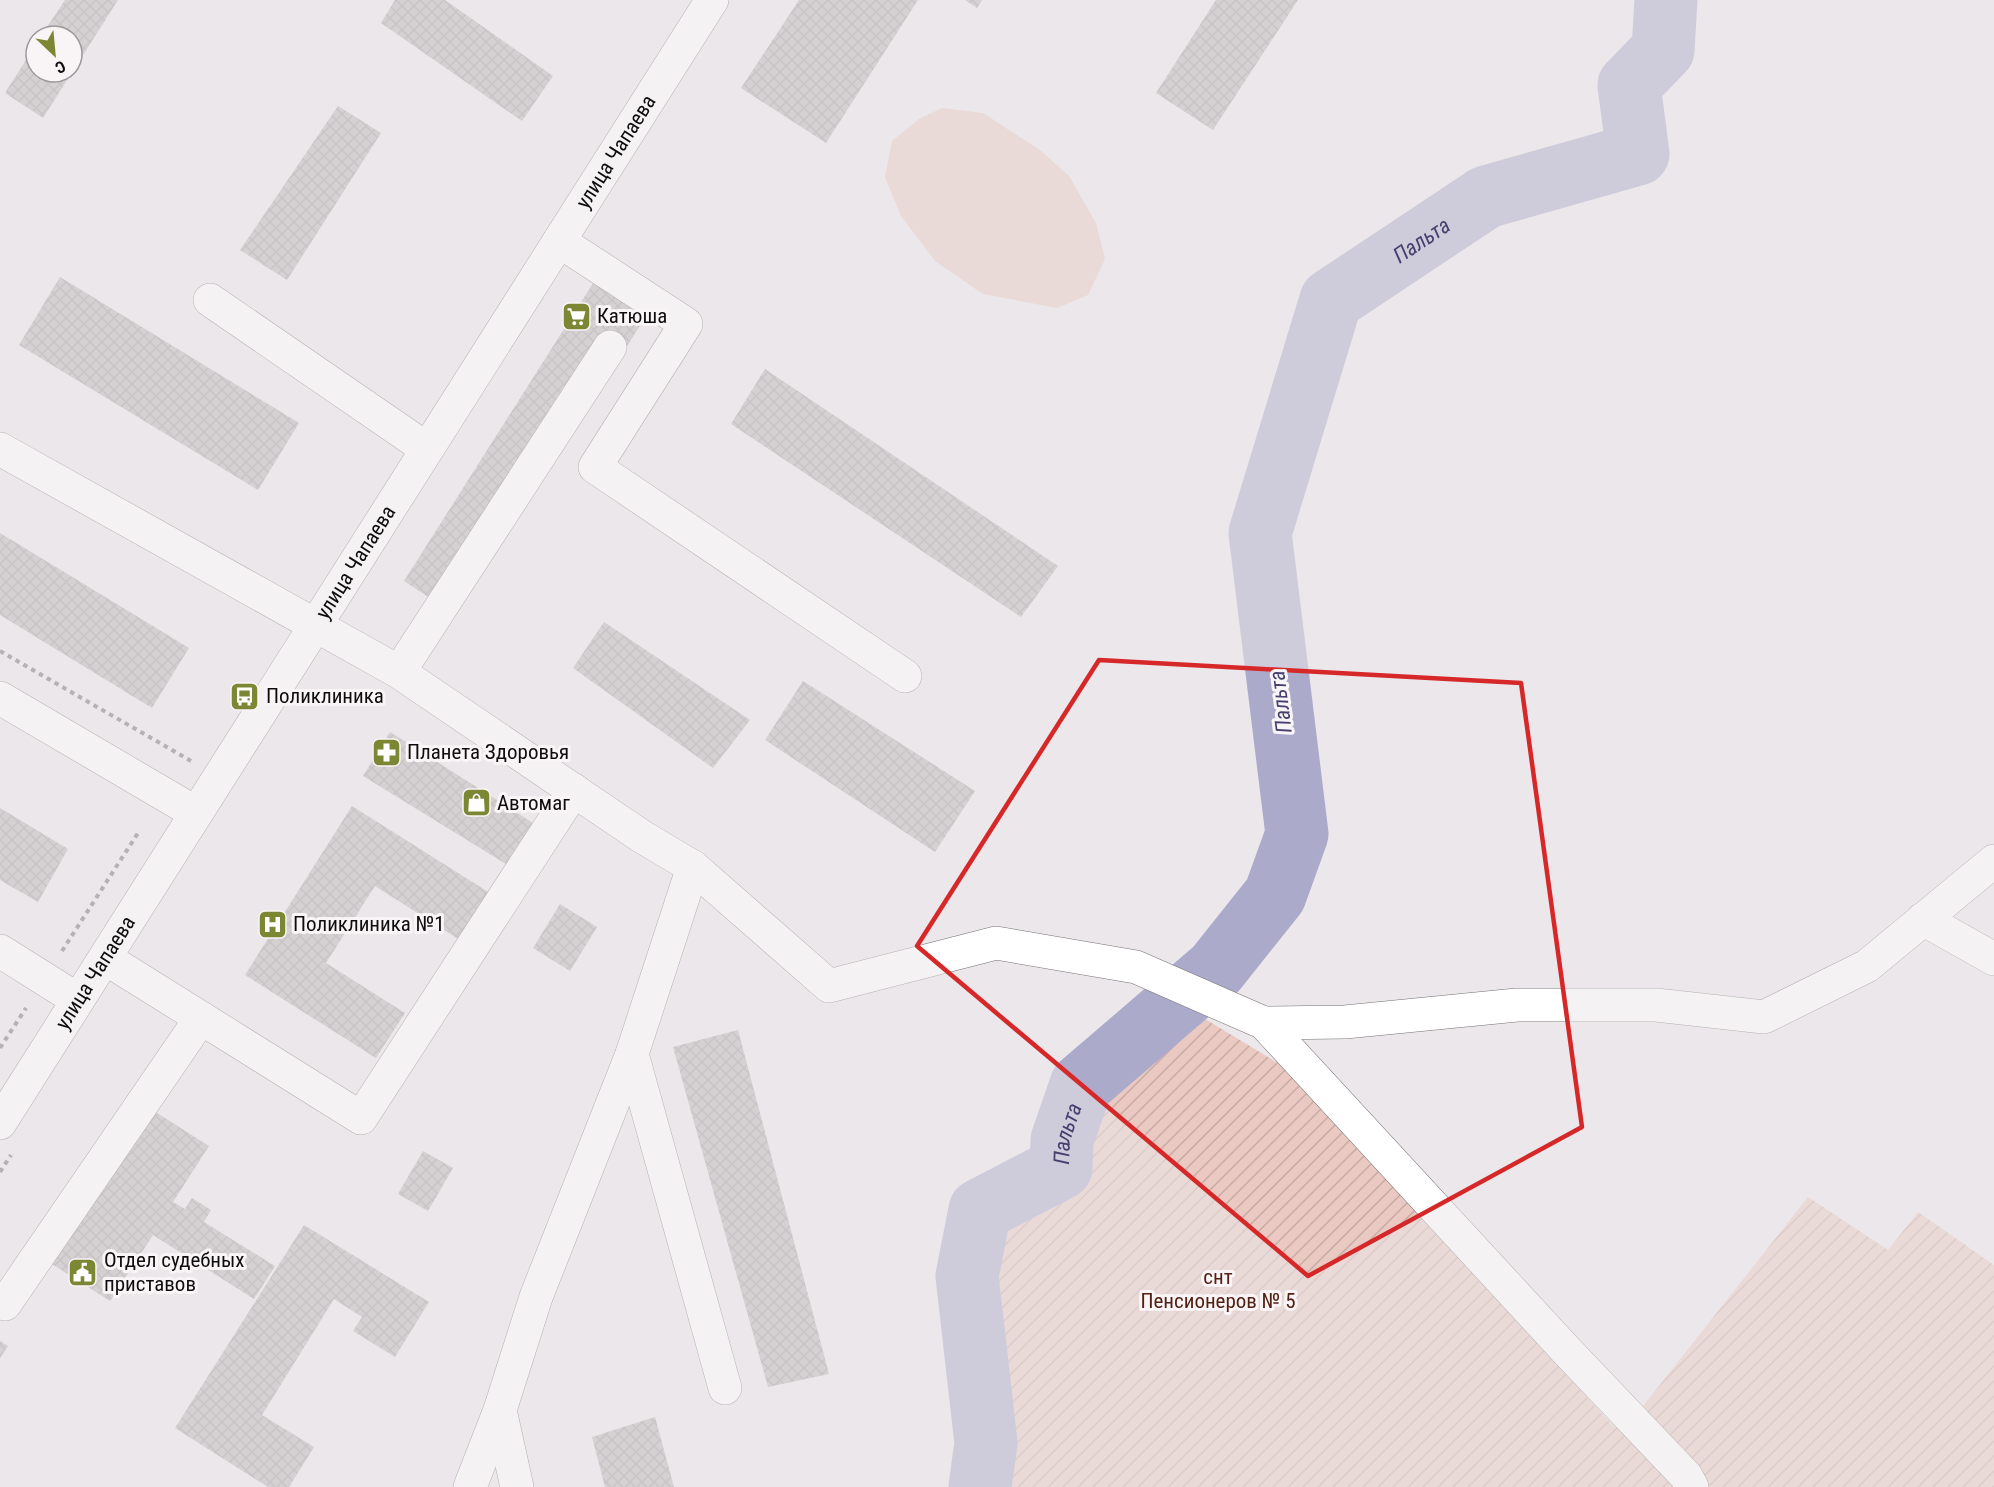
<svg xmlns="http://www.w3.org/2000/svg" width="1994" height="1487" viewBox="0 0 1994 1487" font-family="'Roboto Condensed',sans-serif">
  <style>
    .green { fill: #e9c9c1 }
    .garden { fill: url(#garden-furrows) }
    .lines { fill: none; stroke-linecap: round; stroke-linejoin: round }
    .river { stroke: #acaacb; stroke-width: 63 }
    .building { fill: url(#building-cross-hatch) }
    .minor-casing { stroke: #757274; stroke-width: 34 }
    .path { stroke: #757274; stroke-width: 4; stroke-dasharray: 4.5 4.5; stroke-linecap: butt }
    .minor { stroke: #fff; stroke-width: 33 }
    .marked { fill: none; stroke: #d62828; stroke-width: 4.5; stroke-linejoin: round }
    .labels { text-anchor: middle; stroke-width: 6; stroke-linejoin: round; paint-order: stroke }
    .street-label { font-size: 21px; fill: #0e0d0e; stroke: #f9f5f7 }
    .poi-label { font-size: 21px; fill: #0e0d0e; stroke: #f9f5f7; text-anchor: start }
    .park-label { font-size: 21px; fill: #522114; stroke: #f9f5f7 }
    .water-label { font-size: 22px; font-style: italic; fill: #46406f; stroke: #f9f5f7 }
  </style>
  <defs>
    <pattern id="garden-furrows" width="10" height="10" patternUnits="userSpaceOnUse" patternTransform="scale(1.5)"><rect width="10" height="10" fill="#e9c9c1"/><path d="M-1 1l2-2M0 10L10 0M9 11l2-2" fill="none" stroke="#c7aba5"/></pattern>
    <pattern id="building-cross-hatch" width="8" height="8" patternUnits="userSpaceOnUse" patternTransform="scale(1.5)"><rect width="8" height="8" fill="#bab5b6"/><path d="M0 0l8 8M0 8l8-8" fill="none" stroke="#9f9a9b"/></pattern>
  </defs>
  <rect width="100%" height="100%" fill="#ebe7ea"/>
  <!-- green -->
  <path class="green" d="M 942,108 L 983,113 L 1040,150 L 1069,176 L 1096,223 L 1105,259 L 1088,295 L 1057,308 L 983,294 L 935,261 L 901,216 L 885,177 L 892,141 L 919,119 Z"/>
  <!-- garden -->
  <path class="garden" d="M 1177,1002 L 1286,1068 L 1615,1428 L 1640,1410 L 1808,1197 L 1888,1250 L 1918,1212 L 1994,1265 L 1994,1487 L 980,1487 L 986,1443 L 967,1276 L 980,1210 L 1061,1168 L 1062,1140 L 1081,1085 Z"/>
  <g class="lines">
    <!-- river -->
    <path class="river" id="s1" d="M 980,1487 L 986,1443 L 967,1276 L 980,1210 L 1061,1168 L 1062,1140 L 1081,1085 L 1216,969 L 1275,895 L 1297,834 L 1260,533 L 1331,300 L 1486,197 L 1638,154 L 1629,85 L 1663,50 L 1666,0"/>
  </g>
  <!-- building -->
  <path class="building" d="M 65,0 L 118,0 L 43,118 L 5,93 L 36,44 L 36,72 L 72,72 L 72,36 L 41,36 Z
    M 395,0 L 445,0 L 553,76 L 522,121 L 381,23 Z
    M 799,0 L 918,0 L 826,143 L 741,88 Z
    M 965,0 L 982,0 L 977,8 Z
    M 1216,0 L 1298,0 L 1213,130 L 1156,93 Z
    M 338,106 L 381,133 L 287,280 L 240,250 Z
    M 60,277 L 299,423 L 258,490 L 19,345 Z
    M 597,277 L 650,310 L 456,615 L 404,581 Z
    M 765,369 L 1058,566 L 1021,617 L 731,424 Z
    M 0,533 L 189,648 L 152,708 L 0,615 Z
    M 604,622 L 750,720 L 713,768 L 573,668 Z
    M 803,681 L 975,791 L 935,852 L 765,740 Z
    M 390,732 L 533,823 L 506,864 L 363,776 Z
    M 352,806 L 493,895 L 463,942 L 375,886 L 326,963 L 405,1013 L 376,1058 L 245,975 Z
    M 0,808 L 68,849 L 38,902 L 0,880 Z
    M 560,904 L 597,927 L 570,971 L 533,948 Z
    M 738,1030 L 829,1374 L 768,1387 L 673,1047 Z
    M 143,1104 L 209,1146 L 173,1202 L 185,1209 L 192,1198 L 211,1210 L 204,1222 L 275,1266 L 254,1299 L 153,1235 L 110,1301 L 44,1259 Z
    M 423,1151 L 453,1168 L 428,1211 L 398,1194 Z
    M 304,1225 L 429,1302 L 395,1357 L 353,1331 L 362,1317 L 334,1299 L 262,1415 L 314,1447 L 289,1487 L 268,1487 L 175,1428 Z
    M 0,1341 L 8,1346 L 0,1358 Z
    M 655,1417 L 674,1487 L 605,1487 L 592,1437 Z"/>
  <g class="lines">
    <defs>
      <g id="minor">
        <path d="M 559,241 L 686,324 L 595,467 L 905,676"/>
        <path d="M 210,300 L 427,449"/>
        <path d="M 0,449 L 399,672 L 641,836 L 693,867 L 632,1054 L 725,1388"/>
        <path d="M 399,672 L 610,347"/>
        <path d="M 0,698 L 196,813"/>
        <path d="M 693,867 L 829,986 L 996,943 L 1136,967 L 1264,1023 L 1566,1350 L 1686,1476 L 1692,1487"/>
        <path d="M 1923,919 L 1994,959"/>
        <path d="M 0,951 L 78,1000"/>
        <path d="M 105,958 L 361,1118 L 574,790"/>
        <path d="M 1264,1023 L 1345,1022 L 1517,1005 L 1656,1005 L 1764,1017 L 1867,966 L 1994,861"/>
        <path id="s2" d="M 0,1123 L 712,0"/>
        <path d="M 0,1300 L 5,1304 L 201,1018"/>
        <path d="M 470,1487 L 500,1410"/>
        <path d="M 517,1487 L 500,1410 L 536,1297 L 632,1054"/>
      </g>
    </defs>
    <!-- minor casing -->
    <use href="#minor" class="minor-casing"/>
    <!-- path -->
    <path class="path" d="M 0,651 L 191,761
      M 62,951 L 138,833
      M 0,1048 L 26,1008
      M 0,1172 L 11,1155"/>
    <!-- minor -->
    <use href="#minor" class="minor"/>
  </g>
  <!-- marked area -->
  <path d="M0 0H1994V1487H0ZM 1099,660 L 1521,683 L 1582,1127 L 1308,1276 L 917,946 Z" fill="#ebe7ea" fill-opacity=".55" fill-rule="evenodd"/>
  <path class="marked" d="M 1099,660 L 1521,683 L 1582,1127 L 1308,1276 L 917,946 Z"/>
  <!-- icons -->
  <defs>
    <symbol id="supermarket-square" viewBox="-11 -11 22 22"><rect x="-9" y="-9" width="18" height="18" rx="4" fill="#7c8734" stroke="#f9f5f7"/><path d="M-6-5.5h2.5l.6 2H6L4.5 2H-2.5L-4.4-4H-6ZM-1.5 3.2a1.3 1.3 0 1 0 .1 0ZM3 3.2a1.3 1.3 0 1 0 .1 0Z" fill="#fff"/></symbol>
    <symbol id="bus-square" viewBox="-11 -11 22 22"><rect x="-9" y="-9" width="18" height="18" rx="4" fill="#7c8734" stroke="#f9f5f7"/><path d="M-5-6H5V4H4V6H2V4H-2V6H-4V4H-5ZM-3.5-4V0h7V-4ZM-3.5 1.2v1.5H-2V1.2ZM2 1.2v1.5H3.5V1.2Z" fill="#fff"/></symbol>
    <symbol id="pharmacy-square" viewBox="-11 -11 22 22"><rect x="-9" y="-9" width="18" height="18" rx="4" fill="#7c8734" stroke="#f9f5f7"/><path d="M-2-6h4v4h4v4h-4v4h-4v-4h-4v-4h4Z" fill="#fff"/></symbol>
    <symbol id="shop-square" viewBox="-11 -11 22 22"><rect x="-9" y="-9" width="18" height="18" rx="4" fill="#7c8734" stroke="#f9f5f7"/><path d="M-5-2.5h2.3a2.7 3.5 0 0 1 5.4 0H5L5.5 6h-11ZM-1.5-2.5h3a1.5 2.3 0 0 0-3 0Z" fill="#fff"/></symbol>
    <symbol id="hospital-square" viewBox="-11 -11 22 22"><rect x="-9" y="-9" width="18" height="18" rx="4" fill="#7c8734" stroke="#f9f5f7"/><path d="M-5-5h3v3.5h4V-5h3V5h-3V1.5h-4V5h-3Z" fill="#fff"/></symbol>
    <symbol id="civic-square" viewBox="-11 -11 22 22"><rect x="-9" y="-9" width="18" height="18" rx="4" fill="#7c8734" stroke="#f9f5f7"/><path d="M-.6-6.5H3V-4.5H.6V-3L4-1V1h2V6H-6V1h2V-1L-.6-3ZM-1.2 2.5V6h2.4V2.5Z" fill="#fff"/></symbol>
  </defs>
  <g fill-rule="evenodd">
    <use href="#supermarket-square" x="560" y="300" width="33" height="33"/>
    <use href="#bus-square" x="228" y="680" width="33" height="33"/>
    <use href="#pharmacy-square" x="370" y="736" width="33" height="33"/>
    <use href="#shop-square" x="460" y="786" width="33" height="33"/>
    <use href="#hospital-square" x="256" y="908" width="33" height="33"/>
    <use href="#civic-square" x="66" y="1256" width="33" height="33"/>
  </g>
  <g class="labels">
    <!-- street labels -->
    <g class="street-label">
      <text dy="7" stroke="none"><textPath href="#s2" startOffset="1150">улица Чапаева</textPath></text>
      <text dy="7" stroke="none"><textPath href="#s2" startOffset="664">улица Чапаева</textPath></text>
      <text dy="7" stroke="none"><textPath href="#s2" startOffset="178">улица Чапаева</textPath></text>
    </g>
    <!-- poi labels -->
    <g class="poi-label">
      <text x="597" y="323">Катюша</text>
      <text x="266" y="703">Поликлиника</text>
      <text x="407" y="759">Планета Здоровья</text>
      <text x="497" y="810">Автомаг</text>
      <text x="293" y="931">Поликлиника №1</text>
      <text x="104" y="1267">Отдел судебных<tspan x="104" dy="24">приставов</tspan></text>
    </g>
    <!-- park labels -->
    <g class="park-label">
      <text x="1218" y="1284">снт<tspan x="1218" dy="24">Пенсионеров № 5</tspan></text>
    </g>
    <!-- water labels -->
    <g class="water-label">
      <text dy="8" stroke="none"><textPath href="#s1" startOffset="1450">Пальта</textPath></text>
      <text transform="translate(1280 702) rotate(-97)" y="8">Пальта</text>
      <text dy="8" stroke="none"><textPath href="#s1" startOffset="406">Пальта</textPath></text>
    </g>
  </g>
  <!-- north arrow -->
  <g transform="translate(54 54) rotate(154)"><circle r="28" fill="#f9f5f7" stroke="#9b989a" stroke-width="1.5"/>
  <path d="M0-4.5L10 22L0 15L-10 22Z" fill="#7c8734"/>
  <text y="-9" font-size="16" font-weight="bold" text-anchor="middle" fill="#0e0d0e">С</text>
  </g>
</svg>
